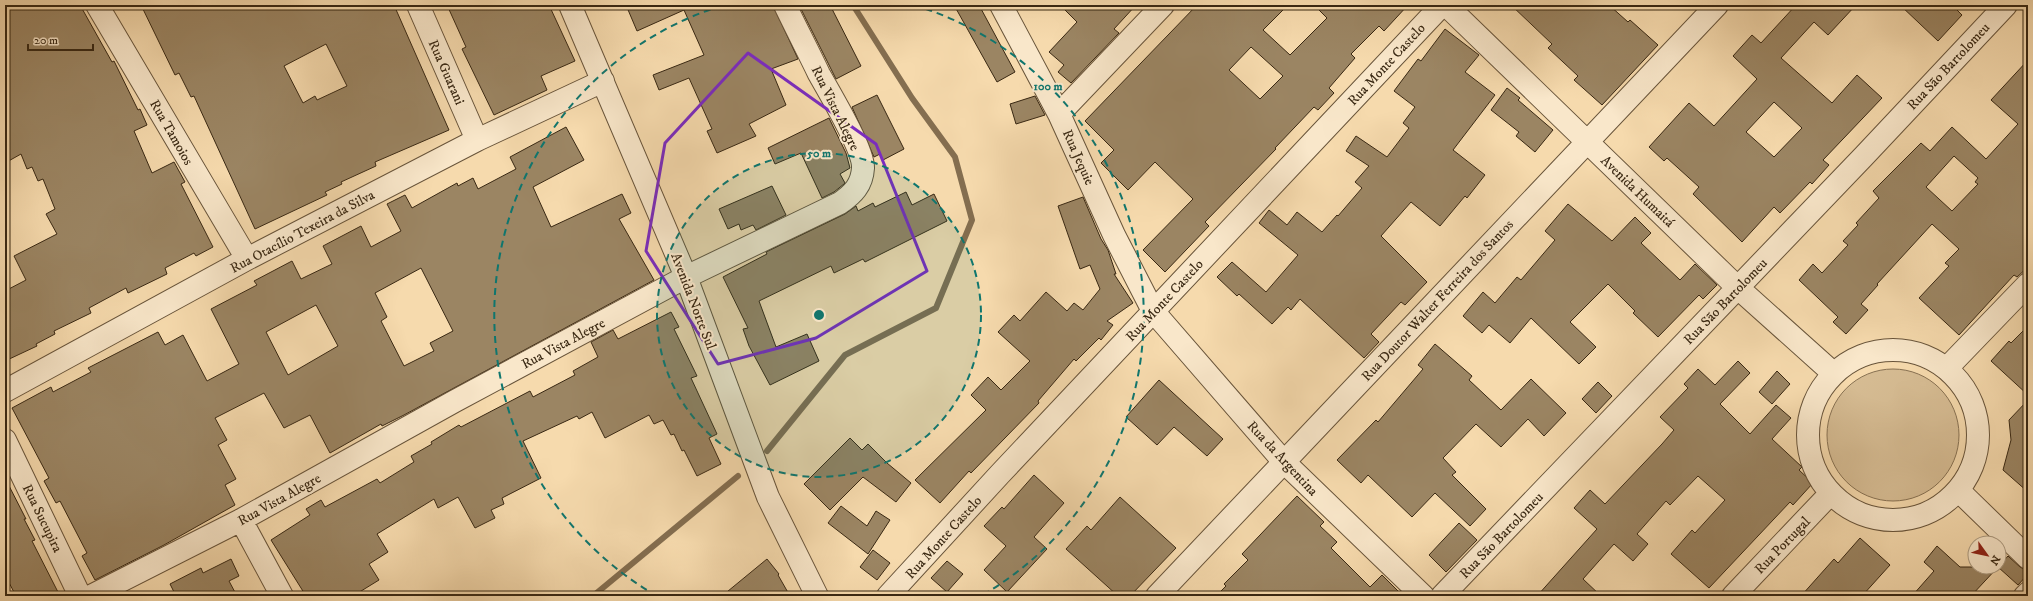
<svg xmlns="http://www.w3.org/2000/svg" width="2033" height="601" viewBox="0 0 2033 601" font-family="'IM FELL DW Pica',serif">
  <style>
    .green { fill: #d6bc93; stroke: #887253 }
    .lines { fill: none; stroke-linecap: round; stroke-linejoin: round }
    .stream { stroke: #846e50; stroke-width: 6 }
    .building { fill: #9b8563; stroke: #392813; fill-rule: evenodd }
    .minor-casing { stroke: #68543a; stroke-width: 24 }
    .minor { stroke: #f9e7ca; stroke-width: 22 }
    .marked { fill: none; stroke: #7b2cbf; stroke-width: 3; stroke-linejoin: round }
    .ring { fill: none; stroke: #0f766e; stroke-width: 2; stroke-dasharray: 7 5 }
    .labels { text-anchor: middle; stroke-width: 4; stroke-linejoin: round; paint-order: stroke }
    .street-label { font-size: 14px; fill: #392813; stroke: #f9e7ca }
    .centre { fill: #0f766e; stroke: #f9e7ca; stroke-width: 2 }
    .ring-label { font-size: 12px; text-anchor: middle; font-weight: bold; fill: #0f766e; stroke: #f9e7ca; stroke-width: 4; stroke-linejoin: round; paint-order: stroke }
  </style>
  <rect width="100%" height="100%" fill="#f6daad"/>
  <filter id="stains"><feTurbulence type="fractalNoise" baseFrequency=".005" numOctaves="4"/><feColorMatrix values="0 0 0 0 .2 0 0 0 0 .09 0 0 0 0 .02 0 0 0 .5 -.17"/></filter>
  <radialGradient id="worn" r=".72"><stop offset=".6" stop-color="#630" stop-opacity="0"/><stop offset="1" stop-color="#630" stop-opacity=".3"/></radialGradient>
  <!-- green -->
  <path class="green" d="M1827 435a66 66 0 1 1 132 0a66 66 0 1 1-132 0Z"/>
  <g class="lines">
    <!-- stream -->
    <path class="stream" d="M 767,451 L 845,355 L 936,308 L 972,220 L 955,157 L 912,98 L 853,5
      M 593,596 L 738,476"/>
  </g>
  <!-- building -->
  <path class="building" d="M 5,5 L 80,5 L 112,62 L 114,61 L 138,110 L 140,109 L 147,125 L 134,131 L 152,173 L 174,162 L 185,182 L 181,184 L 213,247 L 196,256 L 194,253 L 165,268 L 167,274 L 128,293 L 126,288 L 89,308 L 91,313 L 54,331 L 55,334 L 36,344 L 37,346 L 5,361 L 5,291 L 26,280 L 14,256 L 57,234 L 46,214 L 55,209 L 43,179 L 38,181 L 32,167 L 27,169 L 21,154 L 5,163 Z
    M 141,5 L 394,5 L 449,130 L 375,162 L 376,166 L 341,182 L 342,184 L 325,192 L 327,195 L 255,229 L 194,96 L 191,97 L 179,73 L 175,75 ZM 326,44 L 347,86 L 317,100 L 315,96 L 303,103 L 284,66 Z
    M 447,5 L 549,5 L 575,61 L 541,76 L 547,90 L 494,115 L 462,49 L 466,47 Z
    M 626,5 L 773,5 L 798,59 L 771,69 L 786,105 L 749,124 L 756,136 L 717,153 L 707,131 L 712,129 L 689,78 L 659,90 L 653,75 L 704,55 L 684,10 L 637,31 Z
    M 799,5 L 830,5 L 861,66 L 836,79 Z
    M 954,5 L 979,5 L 1015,72 L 997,82 Z
    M 1060,5 L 1136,5 L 1114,29 L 1119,33 L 1071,83 L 1058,72 L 1064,65 L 1049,52 L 1077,22 Z
    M 1197,5 L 1288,5 L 1263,30 L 1290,55 L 1327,18 L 1314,5 L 1408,5 L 1384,31 L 1379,26 L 1351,54 L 1355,58 L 1329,88 L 1334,93 L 1318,110 L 1314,107 L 1275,148 L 1276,149 L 1205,222 L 1209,226 L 1165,272 L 1143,250 L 1193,199 L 1155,162 L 1128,190 L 1101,163 L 1114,150 L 1085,121 ZM 1251,47 L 1283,76 L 1260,99 L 1229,70 Z
    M 1511,5 L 1609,5 L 1628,22 L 1630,20 L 1658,45 L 1602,105 L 1574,80 L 1578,76 L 1548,48 L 1552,44 Z
    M 1796,5 L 1856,5 L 1828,35 L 1814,22 L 1781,58 L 1832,103 L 1857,75 L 1882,98 L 1823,160 L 1829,165 L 1812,184 L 1810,182 L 1780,213 L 1774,207 L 1742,242 L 1693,194 L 1699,187 L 1667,158 L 1664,161 L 1649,147 L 1689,103 L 1714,126 L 1757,79 L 1733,56 L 1752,35 L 1761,43 ZM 1774,102 L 1802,128 L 1774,157 L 1746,132 Z
    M 1900,5 L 1952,5 L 1962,15 L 1938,41 Z
    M 1445,29 L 1479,55 L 1465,72 L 1495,95 L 1453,150 L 1485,175 L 1467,198 L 1465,196 L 1440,226 L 1411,202 L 1381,236 L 1427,282 L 1405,305 L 1401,302 L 1371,334 L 1379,342 L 1364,358 L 1300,299 L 1291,310 L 1288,307 L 1272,324 L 1239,294 L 1237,296 L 1217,277 L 1232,262 L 1266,292 L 1298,255 L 1259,223 L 1269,210 L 1287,225 L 1297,212 L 1322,232 L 1337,215 L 1338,216 L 1362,188 L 1355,182 L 1369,166 L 1346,151 L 1356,136 L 1387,157 L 1409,128 L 1403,123 L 1415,107 L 1394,91 L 1418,59 L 1421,61 Z
    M 2028,60 L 2028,267 L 2017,277 L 2014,275 L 1959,335 L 1919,298 L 1949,266 L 1945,263 L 1959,249 L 1932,224 L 1877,284 L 1878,285 L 1861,304 L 1868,310 L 1846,334 L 1833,322 L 1838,317 L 1799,280 L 1813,264 L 1822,273 L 1848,245 L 1843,241 L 1858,225 L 1856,223 L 1879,198 L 1873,191 L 1921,143 L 1930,151 L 1952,127 L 1986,159 L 2018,124 L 1991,100 ZM 1954,156 L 1978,178 L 1975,182 L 1978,184 L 1952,211 L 1926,187 Z
    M 1507,88 L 1520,98 L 1518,100 L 1553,130 L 1535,152 L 1516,136 L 1519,132 L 1491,110 Z
    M 877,95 L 904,149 L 883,160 L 880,154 L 874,157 L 852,107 Z
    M 1035,96 L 1045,115 L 1016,124 L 1010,104 Z
    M 829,118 L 846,153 L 850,168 L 840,174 L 845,183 L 844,184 L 834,192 L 822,198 L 801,153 L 775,164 L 768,148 Z
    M 566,127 L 584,160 L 533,187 L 551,227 L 622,194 L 631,213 L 619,219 L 654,280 L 404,415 L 382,426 L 381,424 L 330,453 L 310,415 L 284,428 L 264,393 L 215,418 L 227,440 L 218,445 L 236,479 L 225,485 L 235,505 L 164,545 L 95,580 L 82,556 L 87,553 L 60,501 L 56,503 L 44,481 L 49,478 L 12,408 L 51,387 L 53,392 L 91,372 L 88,368 L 158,332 L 165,345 L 183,335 L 207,381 L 239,364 L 211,309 L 257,285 L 254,281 L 292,261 L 301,279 L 332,264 L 323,246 L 361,226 L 371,247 L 401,231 L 387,204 L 405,195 L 412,208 L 457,183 L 458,186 L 473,178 L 478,189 L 516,169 L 510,157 ZM 421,268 L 453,331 L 430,343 L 434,351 L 404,366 L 381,321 L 387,317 L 375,293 ZM 316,305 L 338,346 L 288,375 L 266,332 Z
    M 772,186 L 786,215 L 756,230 L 753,225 L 741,230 L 739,224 L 728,229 L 719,209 Z
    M 906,192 L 912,205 L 934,194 L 947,221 L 865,262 L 863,259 L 834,273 L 831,266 L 759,301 L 776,347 L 807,334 L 819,361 L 770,385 L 749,346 L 743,329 L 748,328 L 723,277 L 767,254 L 766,252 L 845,214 L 856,206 L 858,211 L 873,203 L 875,207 Z
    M 1083,197 L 1101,239 L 1108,250 L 1116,274 L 1114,274 L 1133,303 L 1107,321 L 1113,325 L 1101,340 L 1099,338 L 1076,361 L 1074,359 L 1038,401 L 1039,403 L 971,473 L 969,471 L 940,503 L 915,480 L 986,410 L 971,395 L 988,377 L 1001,390 L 1030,361 L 998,332 L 1014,315 L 1020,321 L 1046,292 L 1067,311 L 1074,303 L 1083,310 L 1100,289 L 1090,265 L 1080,269 L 1058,206 Z
    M 1568,204 L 1612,241 L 1635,217 L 1651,233 L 1641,243 L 1680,280 L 1695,264 L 1717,285 L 1703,299 L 1699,295 L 1658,337 L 1633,313 L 1635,311 L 1608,284 L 1570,322 L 1596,347 L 1579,364 L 1531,318 L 1510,343 L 1489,325 L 1482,333 L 1463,316 L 1483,292 L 1495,303 L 1517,277 L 1521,280 L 1555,240 L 1545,231 Z
    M 671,312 L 679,327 L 674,329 L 697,376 L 691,378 L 717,434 L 709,438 L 721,464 L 697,476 L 684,450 L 682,451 L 674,434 L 671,435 L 663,420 L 654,424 L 649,415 L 605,438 L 592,412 L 579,419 L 577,416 L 523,441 L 541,478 L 502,498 L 504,504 L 491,510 L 495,518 L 475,528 L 458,497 L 438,508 L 434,499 L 377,534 L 388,552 L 369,564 L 379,580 L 353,596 L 306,596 L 271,540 L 310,515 L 306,509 L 321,500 L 325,507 L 377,479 L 380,483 L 414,462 L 411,456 L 432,444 L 431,442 L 459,425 L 461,427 L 530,391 L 533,397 L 575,375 L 573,371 L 598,357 L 591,342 L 613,330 L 618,339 Z
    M 2028,326 L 2028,395 L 1991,361 L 2009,341 L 2011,343 Z
    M 1435,344 L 1472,376 L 1469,380 L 1501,410 L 1531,379 L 1566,413 L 1544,436 L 1528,419 L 1501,447 L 1476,424 L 1443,458 L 1456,472 L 1452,475 L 1486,509 L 1470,526 L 1435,493 L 1412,517 L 1368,475 L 1361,483 L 1337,460 L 1376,420 L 1378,422 L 1423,369 L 1418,365 Z
    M 1738,361 L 1750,373 L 1720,404 L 1750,434 L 1776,405 L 1791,418 L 1772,439 L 1802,467 L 1799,470 L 1813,483 L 1793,505 L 1790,502 L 1709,588 L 1671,554 L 1692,530 L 1695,533 L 1725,500 L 1698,476 L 1670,505 L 1666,501 L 1637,534 L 1648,544 L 1633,561 L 1614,544 L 1583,579 L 1601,596 L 1537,596 L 1597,529 L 1574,508 L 1590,490 L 1605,504 L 1662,444 L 1674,430 L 1660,417 L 1688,388 L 1684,384 L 1698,369 L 1715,385 Z
    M 1777,371 L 1790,384 L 1772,404 L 1759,392 Z
    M 1159,380 L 1223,439 L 1207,456 L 1174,427 L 1157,445 L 1126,417 Z
    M 1598,382 L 1612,396 L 1596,413 L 1582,399 Z
    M 2028,400 L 2028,492 L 2003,470 L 2011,440 L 2009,420 Z
    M 850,438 L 862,450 L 868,444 L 887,463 L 911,483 L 896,502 L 863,477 L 830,510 L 804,484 Z
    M 1034,475 L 1064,503 L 1034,537 L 1047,549 L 1007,592 L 984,570 L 1006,546 L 984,526 L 1002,507 L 1004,509 Z
    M 5,478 L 26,519 L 24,519 L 35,540 L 32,541 L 60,596 L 16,596 L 5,575 Z
    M 1297,496 L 1324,522 L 1320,526 L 1337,542 L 1331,548 L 1370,587 L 1382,575 L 1403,596 L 1216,596 L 1226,586 L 1224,584 L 1248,560 L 1242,554 Z
    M 1120,497 L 1176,548 L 1130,596 L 1118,596 L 1066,549 L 1087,526 L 1091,530 Z
    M 841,506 L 867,526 L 876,511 L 890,520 L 868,554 L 828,523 Z
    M 1459,523 L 1477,540 L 1446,572 L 1429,555 Z
    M 1860,538 L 1890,565 L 1862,596 L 1801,596 L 1834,559 L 1838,563 Z
    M 1937,546 L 1960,567 L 1998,567 L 1971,596 L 1912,596 L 1934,571 L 1924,562 Z
    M 873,550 L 890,563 L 877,580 L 860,567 Z
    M 2008,556 L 2020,567 L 2028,571 L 2028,574 L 2018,585 L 1998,567 Z
    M 231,559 L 239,576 L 229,581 L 237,596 L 176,596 L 170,584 L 201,568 L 203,573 Z
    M 767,559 L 779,574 L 778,575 L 790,596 L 722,596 Z
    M 947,561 L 963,574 L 947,592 L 931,578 Z"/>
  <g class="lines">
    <defs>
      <path id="minor" d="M 97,5 L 247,259
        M 418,5 L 477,140
        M 570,5 L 686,277 L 768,497 L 817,596
        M 1001,5 L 1059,114 L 1114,235 L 1153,311 L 1284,462 L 1423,596
        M 1446,5 L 1737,287 L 1833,373
        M 1059,114 L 1163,5
        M1808 435a85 85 0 1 1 170 0a85 85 0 1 1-170 0Z
        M 1947,368 L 2028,284
        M 5,391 L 247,259 L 477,140 L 603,81
        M 5,440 L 80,596
        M 1958,490 L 2028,558
        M 241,520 L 282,596
        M 91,596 L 241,520 L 455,401 L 686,277 L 840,203 C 853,194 862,185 863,168 C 864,150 829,92 819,74 C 808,51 796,28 785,5
        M 888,596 L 1000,474 L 1442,5
        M 1157,596 L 1717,5
        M 1442,596 L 1864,156 L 2006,5
        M 1733,596 L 1830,494
        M 2025,596 L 2028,593"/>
    </defs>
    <!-- minor casing -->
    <use href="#minor" class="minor-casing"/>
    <!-- minor -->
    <use href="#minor" class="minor"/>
  </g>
  <!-- marked area -->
  <path class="marked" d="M 748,53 L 876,144 L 927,271 L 816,338 L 718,364 L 646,251 L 665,143 Z"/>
  <!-- distance rings -->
  <circle cx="819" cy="315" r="162" fill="#0f766e" fill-opacity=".12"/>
  <g class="ring">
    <circle cx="819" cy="315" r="162"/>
    <path d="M657 596A324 324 0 0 1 724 5M914 5A324 324 0 0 1 981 596"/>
  </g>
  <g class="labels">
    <!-- street labels -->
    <g class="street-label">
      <text transform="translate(1386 64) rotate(-47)" y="5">Rua Monte Castelo</text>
      <text transform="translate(1948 66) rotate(-47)" y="5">Rua São Bartolomeu</text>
      <text transform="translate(447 72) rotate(66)" y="5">Rua Guarani</text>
      <text transform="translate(836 108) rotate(64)" y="5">Rua Vista Alegre</text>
      <text transform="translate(172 132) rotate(60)" y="5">Rua Tamoios</text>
      <text transform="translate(1079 157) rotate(66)" y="5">Rua Jequie</text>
      <text transform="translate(1638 191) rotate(44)" y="5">Avenida Humaitá</text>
      <text transform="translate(302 231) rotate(-28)" y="5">Rua Otacílio Texeira da Silva</text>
      <text transform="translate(1164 300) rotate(-47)" y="5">Rua Monte Castelo</text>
      <text transform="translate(1437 300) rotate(-47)" y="5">Rua Doutor Walter Ferreira dos Santos</text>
      <text transform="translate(694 301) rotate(69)" y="5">Avenida Norte Sul</text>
      <text transform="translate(1725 301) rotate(-46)" y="5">Rua São Bartolomeu</text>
      <text transform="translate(563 343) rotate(-28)" y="5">Rua Vista Alegre</text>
      <text transform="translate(1283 458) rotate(47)" y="5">Rua da Argentina</text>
      <text transform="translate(279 499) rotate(-29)" y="5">Rua Vista Alegre</text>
      <text transform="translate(43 518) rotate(64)" y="5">Rua Sucupira</text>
      <text transform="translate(1501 535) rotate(-46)" y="5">Rua São Bartolomeu</text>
      <text transform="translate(943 537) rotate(-48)" y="5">Rua Monte Castelo</text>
      <text transform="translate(1782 545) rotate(-46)" y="5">Rua Portugal</text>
    </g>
  </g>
  <circle cx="819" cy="315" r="6" class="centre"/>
  <g class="ring-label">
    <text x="1048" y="90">100 m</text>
    <text x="819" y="157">50 m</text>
  </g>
  <!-- margin -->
  <rect width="2033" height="601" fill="none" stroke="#f6daad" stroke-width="20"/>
  <rect x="6" y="6" width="2021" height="589" fill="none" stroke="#392813" stroke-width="2"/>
  <rect x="10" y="10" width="2013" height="581" fill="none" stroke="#392813"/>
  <!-- north arrow -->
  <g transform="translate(1987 555) rotate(123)"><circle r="19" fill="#f9e7ca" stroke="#ac9b81"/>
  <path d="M0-3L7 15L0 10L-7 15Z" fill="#8f2418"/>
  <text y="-6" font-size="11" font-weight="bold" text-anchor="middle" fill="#392813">N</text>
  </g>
  <!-- scale -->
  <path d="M28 44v6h65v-6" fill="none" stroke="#392813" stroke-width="2"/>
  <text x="34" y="44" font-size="12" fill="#392813" stroke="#f9e7ca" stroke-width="3" paint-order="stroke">20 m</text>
  <rect width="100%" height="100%" filter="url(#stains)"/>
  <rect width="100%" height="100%" fill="url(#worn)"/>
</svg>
